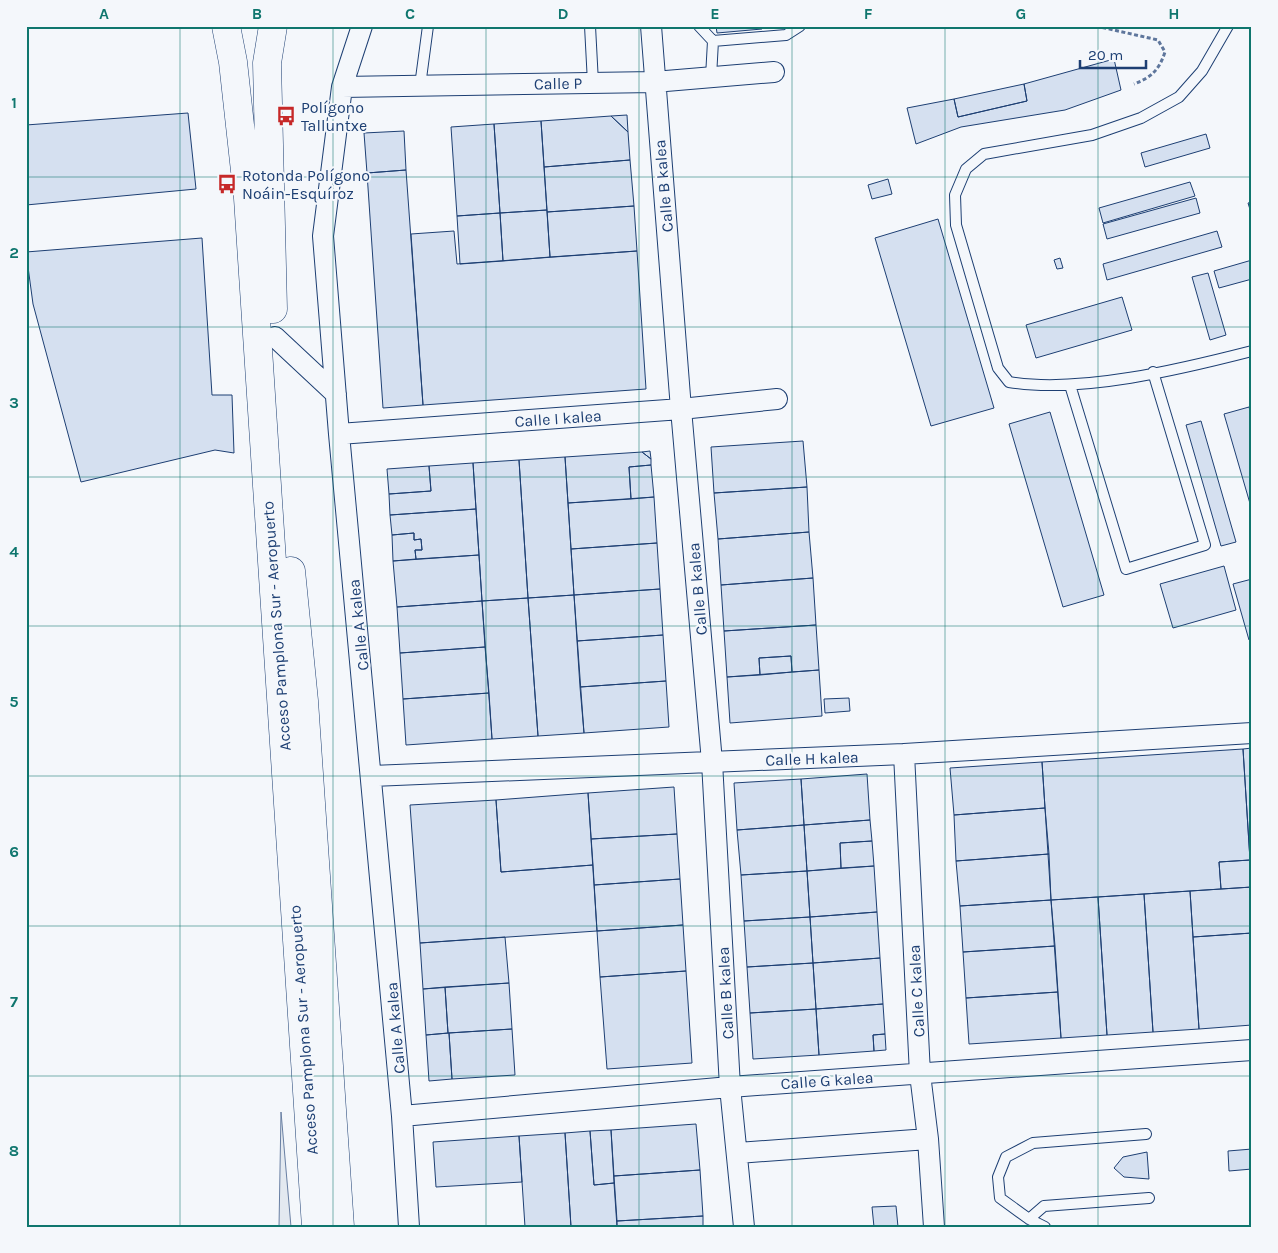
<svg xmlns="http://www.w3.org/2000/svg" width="1278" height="1253" viewBox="0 0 1278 1253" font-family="Karla,sans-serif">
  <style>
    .green { fill: #e3e9f0; stroke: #687fa3 }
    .building { fill: #d5e0f0; stroke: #1d3f73 }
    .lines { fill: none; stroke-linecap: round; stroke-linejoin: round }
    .service-casing { stroke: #1d3f73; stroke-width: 12 }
    .minor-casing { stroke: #1d3f73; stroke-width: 22 }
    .trunk-casing { stroke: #1d3f73; stroke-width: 29 }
    .path { stroke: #5e769c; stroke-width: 3; stroke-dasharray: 4 2.5; stroke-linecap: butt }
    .service { stroke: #f4f7fb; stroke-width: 10 }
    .minor { stroke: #f4f7fb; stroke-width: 20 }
    .trunk { stroke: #f4f7fb; stroke-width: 28 }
    .grid { fill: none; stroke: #0f766e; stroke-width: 1; stroke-opacity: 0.55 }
    .labels { text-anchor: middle; stroke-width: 4; stroke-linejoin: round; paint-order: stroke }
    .street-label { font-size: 16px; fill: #1d3f73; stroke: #f4f7fb }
    .poi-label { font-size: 16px; fill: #1d3f73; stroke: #f4f7fb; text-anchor: start }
    .neatline { fill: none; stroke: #0f766e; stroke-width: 2 }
    .grid-label { font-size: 16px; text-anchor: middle; font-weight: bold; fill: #0f766e }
  </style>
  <rect width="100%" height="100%" fill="#f4f7fb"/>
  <!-- green -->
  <path class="green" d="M 281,1112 L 291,1227 L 279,1227 Z"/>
  <!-- building -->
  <path class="building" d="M 716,26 L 761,26 L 762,29 L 717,33 Z
    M 1114,59 L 1121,90 L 1065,110 L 961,127 L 916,144 L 907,108 L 954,99 L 958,117 L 1027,101 L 1024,84 Z
    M 1024,84 L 1027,101 L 958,117 L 954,99 Z
    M 188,113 L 196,189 L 26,205 L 26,125 Z
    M 627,115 L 628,132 L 611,116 Z
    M 611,116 L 628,132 L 630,160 L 544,167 L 541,121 Z
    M 541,121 L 547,210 L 500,213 L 494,124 Z
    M 494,124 L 500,213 L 457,216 L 451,127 Z
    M 404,131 L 406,170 L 367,173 L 364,133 Z
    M 1206,134 L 1210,148 L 1145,167 L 1141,153 Z
    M 630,160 L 634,206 L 547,212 L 544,167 Z
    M 406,170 L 423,405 L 383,408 L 367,173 Z
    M 888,179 L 892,194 L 872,199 L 868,185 Z
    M 1190,182 L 1195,196 L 1103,223 L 1099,208 Z
    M 1196,198 L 1200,213 L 1107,239 L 1103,224 Z
    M 1252,202 L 1252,216 L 1248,203 Z
    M 634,206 L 637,251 L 550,257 L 547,212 Z
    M 547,210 L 550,257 L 503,261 L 500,213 Z
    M 500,213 L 503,261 L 460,264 L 457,216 Z
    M 938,219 L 994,408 L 931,426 L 875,238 Z
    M 454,231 L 457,264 L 637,251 L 646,389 L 423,405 L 411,234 Z
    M 1217,231 L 1222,247 L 1107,280 L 1103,264 Z
    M 202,238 L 212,395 L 232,395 L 234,453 L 215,450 L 81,482 L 33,304 L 26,252 Z
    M 1060,258 L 1063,268 L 1057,269 L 1054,260 Z
    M 1252,260 L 1252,279 L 1219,288 L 1214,271 Z
    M 1208,273 L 1226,335 L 1210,340 L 1192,277 Z
    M 1122,297 L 1132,330 L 1036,358 L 1026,325 Z
    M 1249,407 L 1252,418 L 1251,507 L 1224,414 Z
    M 1050,412 L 1104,595 L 1063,607 L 1009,424 Z
    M 1201,421 L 1236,542 L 1221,546 L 1186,425 Z
    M 803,441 L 807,487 L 714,493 L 711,447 Z
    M 650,451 L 651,459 L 642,452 Z
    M 642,452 L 651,459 L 651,465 L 629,467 L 631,499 L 568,503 L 565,457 Z
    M 565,457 L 574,595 L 528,598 L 519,460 Z
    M 519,460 L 528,598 L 482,601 L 473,463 Z
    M 473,463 L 476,509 L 390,515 L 389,494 L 431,491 L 429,466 Z
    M 651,465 L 654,497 L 631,499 L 629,467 Z
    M 429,466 L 431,491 L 389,494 L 387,469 Z
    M 807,487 L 809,532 L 718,539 L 714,493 Z
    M 654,497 L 657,543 L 571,549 L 568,503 Z
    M 476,509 L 479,555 L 416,559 L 415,550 L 422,550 L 421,539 L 414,540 L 414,533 L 392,535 L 390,515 Z
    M 809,532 L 813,578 L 721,585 L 718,539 Z
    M 414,533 L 414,540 L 421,539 L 422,550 L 415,550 L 416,559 L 393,561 L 392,535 Z
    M 657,543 L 660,589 L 574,595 L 571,549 Z
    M 479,555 L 482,601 L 397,607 L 393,561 Z
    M 1224,566 L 1236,610 L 1173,628 L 1160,584 Z
    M 813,578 L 816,625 L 724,631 L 721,585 Z
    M 1252,579 L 1252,639 L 1249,640 L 1233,584 Z
    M 660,589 L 663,635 L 577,641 L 574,595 Z
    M 574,595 L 584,733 L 538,736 L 528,598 Z
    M 528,598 L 538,736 L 492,739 L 482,601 Z
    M 482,601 L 485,647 L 400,653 L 397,607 Z
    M 816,625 L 819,670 L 792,672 L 791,656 L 759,658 L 760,675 L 727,677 L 724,631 Z
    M 663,635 L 666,681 L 580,687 L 577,641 Z
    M 485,647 L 489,693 L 403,699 L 400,653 Z
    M 791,656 L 792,672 L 760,675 L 759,658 Z
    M 819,670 L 822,716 L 730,723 L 727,677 Z
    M 666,681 L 669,727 L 584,733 L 580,687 Z
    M 489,693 L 492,739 L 406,745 L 403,699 Z
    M 849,698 L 850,711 L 825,713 L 824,699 Z
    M 1252,748 L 1252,887 L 1221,889 L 1219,862 L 1250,860 L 1243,749 Z
    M 1243,749 L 1250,860 L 1219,862 L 1221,889 L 1051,900 L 1042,762 Z
    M 1042,762 L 1045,808 L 954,815 L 950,768 Z
    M 867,774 L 870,820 L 804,825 L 801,779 Z
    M 801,779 L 804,825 L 737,830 L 734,783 Z
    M 674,787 L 677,834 L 591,839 L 588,793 Z
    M 588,793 L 593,865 L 501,872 L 496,800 Z
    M 496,800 L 501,872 L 593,865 L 597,931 L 420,943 L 410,805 Z
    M 1045,808 L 1049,854 L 956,861 L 954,815 Z
    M 870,820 L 872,841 L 840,843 L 841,868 L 807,871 L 804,825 Z
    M 804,825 L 807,871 L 741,875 L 737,830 Z
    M 677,834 L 680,879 L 594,885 L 591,839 Z
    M 872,841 L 874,866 L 841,868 L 840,843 Z
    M 1049,854 L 1051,900 L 960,906 L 956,861 Z
    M 874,866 L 877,912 L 810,917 L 807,871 Z
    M 807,871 L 810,917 L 744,921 L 741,875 Z
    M 680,879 L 683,925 L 597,931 L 594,885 Z
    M 1252,887 L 1252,933 L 1193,937 L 1190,891 Z
    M 1190,891 L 1199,1029 L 1153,1032 L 1144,894 Z
    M 1144,894 L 1153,1032 L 1107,1035 L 1098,897 Z
    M 1098,897 L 1107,1035 L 1061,1038 L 1051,900 Z
    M 1051,900 L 1055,946 L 963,952 L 960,906 Z
    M 877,912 L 880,958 L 813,963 L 810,917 Z
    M 810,917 L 813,963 L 747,967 L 744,921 Z
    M 683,925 L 686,971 L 600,977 L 597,931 Z
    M 1252,933 L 1252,1025 L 1199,1029 L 1193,937 Z
    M 505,937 L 509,983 L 423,989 L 420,943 Z
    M 1055,946 L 1058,992 L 966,998 L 963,952 Z
    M 880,958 L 883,1004 L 816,1009 L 813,963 Z
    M 813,963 L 816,1009 L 750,1013 L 747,967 Z
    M 686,971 L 692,1063 L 607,1069 L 600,977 Z
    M 509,983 L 512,1029 L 448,1033 L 445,987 Z
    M 445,987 L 448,1033 L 426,1035 L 423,989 Z
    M 1058,992 L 1061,1038 L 969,1044 L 966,998 Z
    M 883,1004 L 885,1034 L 873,1035 L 874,1051 L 819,1055 L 816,1009 Z
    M 816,1009 L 819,1055 L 753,1059 L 750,1013 Z
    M 512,1029 L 515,1075 L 452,1079 L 449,1033 Z
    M 449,1033 L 452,1079 L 429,1081 L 426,1035 Z
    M 885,1034 L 886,1050 L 874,1051 L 873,1035 Z
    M 696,1124 L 700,1170 L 614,1176 L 611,1130 Z
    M 611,1130 L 614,1183 L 594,1185 L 590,1131 Z
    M 590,1131 L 594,1185 L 614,1183 L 617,1227 L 571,1227 L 565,1133 Z
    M 565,1133 L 571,1227 L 525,1227 L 519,1136 Z
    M 519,1136 L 522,1182 L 436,1187 L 433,1142 Z
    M 1252,1149 L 1252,1169 L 1229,1171 L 1228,1151 Z
    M 1147,1152 L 1149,1179 L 1124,1177 L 1114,1168 L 1123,1157 Z
    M 700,1170 L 703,1216 L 617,1221 L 614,1176 Z
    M 896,1206 L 898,1227 L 874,1227 L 872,1207 Z
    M 703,1216 L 703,1227 L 617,1227 L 617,1221 Z"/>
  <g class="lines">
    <defs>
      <path id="service" d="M 590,26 L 593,83
        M 699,26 L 713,41 L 786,35 L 800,26
        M 1228,26 L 1202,71 L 1179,97 L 1141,118 L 1092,135 L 984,154 L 966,169 L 955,195 L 956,225 L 998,368 L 1009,382 C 1079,394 1182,369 1252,351
        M 711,77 L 713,41
        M 420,86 L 428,26
        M 1070,385 L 1126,569 L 1205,545 L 1153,372
        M 1029,1219 L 1044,1206 L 1149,1198
        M 1045,1227 L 1029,1219 L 1000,1198 L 998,1177 L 1006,1157 L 1033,1143 L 1146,1134"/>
      <path id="minor" d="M 362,26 L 342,87 L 323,236 L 339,434 L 402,1116 L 409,1227
        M 651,26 L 681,409 L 712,762 L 730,1087 L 744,1227
        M 342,87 L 654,82 L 774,72
        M 275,337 L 336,394
        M 339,434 L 681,409 L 777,399
        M 904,754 L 920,1074 L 928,1139 L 934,1227
        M 372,776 L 904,754 L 1252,733
        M 402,1116 L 730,1087 L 1252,1050
        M 738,1153 L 928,1139"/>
      <path id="trunk" d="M 226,26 L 233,62 L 248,198 L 316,1227
        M 273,309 L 267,63 L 273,26
        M 291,571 L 304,701 L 340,1227"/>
    </defs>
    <!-- service casing -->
    <use href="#service" class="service-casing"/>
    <!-- minor casing -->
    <use href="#minor" class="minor-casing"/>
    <!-- trunk casing -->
    <use href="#trunk" class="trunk-casing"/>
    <!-- path -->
    <path class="path" d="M 1096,26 L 1158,40 L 1165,52 C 1159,70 1152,77 1134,84"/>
    <!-- service -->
    <use href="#service" class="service"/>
    <!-- minor -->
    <use href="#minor" class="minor"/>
    <!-- trunk -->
    <use href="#trunk" class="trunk"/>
  </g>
  <!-- grid -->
  <path class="grid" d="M 180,26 L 180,1227M 333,26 L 333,1227M 486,26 L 486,1227M 639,26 L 639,1227M 792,26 L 792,1227M 945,26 L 945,1227M 1098,26 L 1098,1227M 26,177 L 1252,177M 26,327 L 1252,327M 26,477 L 1252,477M 26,626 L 1252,626M 26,776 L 1252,776M 26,926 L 1252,926M 26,1076 L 1252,1076"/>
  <!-- icons -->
  <defs>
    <symbol id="bus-bare" viewBox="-9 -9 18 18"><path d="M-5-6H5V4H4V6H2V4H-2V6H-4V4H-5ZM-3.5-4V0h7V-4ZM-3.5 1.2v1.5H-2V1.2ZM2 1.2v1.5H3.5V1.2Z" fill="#c62828" stroke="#f4f7fb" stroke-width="2.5" paint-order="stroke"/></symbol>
  </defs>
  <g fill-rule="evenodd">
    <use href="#bus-bare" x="272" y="102" width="28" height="28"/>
    <use href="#bus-bare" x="213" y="170" width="28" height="28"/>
  </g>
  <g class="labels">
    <!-- street labels -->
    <g class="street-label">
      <text transform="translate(558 83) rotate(-1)" y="6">Calle P</text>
      <text transform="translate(663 186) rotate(-95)" y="6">Calle B kalea</text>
      <text transform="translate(558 418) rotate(-4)" y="6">Calle I kalea</text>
      <text transform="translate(697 589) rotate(-95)" y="6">Calle B kalea</text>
      <text transform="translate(358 625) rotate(-96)" y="6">Calle A kalea</text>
      <text transform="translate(276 626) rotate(-94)" y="6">Acceso Pamplona Sur - Aeropuerto</text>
      <text transform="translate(812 758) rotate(-2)" y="6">Calle H kalea</text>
      <text transform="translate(916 991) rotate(-93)" y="6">Calle C kalea</text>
      <text transform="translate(725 993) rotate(-93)" y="6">Calle B kalea</text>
      <text transform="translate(395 1028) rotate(-95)" y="6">Calle A kalea</text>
      <text transform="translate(303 1030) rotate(-94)" y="6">Acceso Pamplona Sur - Aeropuerto</text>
      <text transform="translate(827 1080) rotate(-4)" y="6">Calle G kalea</text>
    </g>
    <!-- poi labels -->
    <g class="poi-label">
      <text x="301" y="113">Polígono<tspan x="301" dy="18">Talluntxe</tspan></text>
      <text x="242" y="181">Rotonda Polígono<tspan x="242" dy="18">Noáin-Esquíroz</tspan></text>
    </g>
  </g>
  <!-- border -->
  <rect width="1278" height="1253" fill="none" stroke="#f4f7fb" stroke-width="55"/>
  <!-- scale -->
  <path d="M1080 60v8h66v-8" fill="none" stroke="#1d3f73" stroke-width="2.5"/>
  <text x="1088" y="60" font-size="15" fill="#1d3f73" stroke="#f4f7fb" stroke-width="4" paint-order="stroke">20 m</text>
  <rect x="28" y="28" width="1222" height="1198" class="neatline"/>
  <g class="grid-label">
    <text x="104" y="19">A</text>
    <text x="257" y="19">B</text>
    <text x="410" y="19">C</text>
    <text x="563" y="19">D</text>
    <text x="715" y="19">E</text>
    <text x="868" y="19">F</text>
    <text x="1021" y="19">G</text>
    <text x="1174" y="19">H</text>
    <text x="14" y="108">1</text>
    <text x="14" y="258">2</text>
    <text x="14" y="408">3</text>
    <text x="14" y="557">4</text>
    <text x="14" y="707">5</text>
    <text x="14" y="857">6</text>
    <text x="14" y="1007">7</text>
    <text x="14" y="1156">8</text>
  </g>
</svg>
